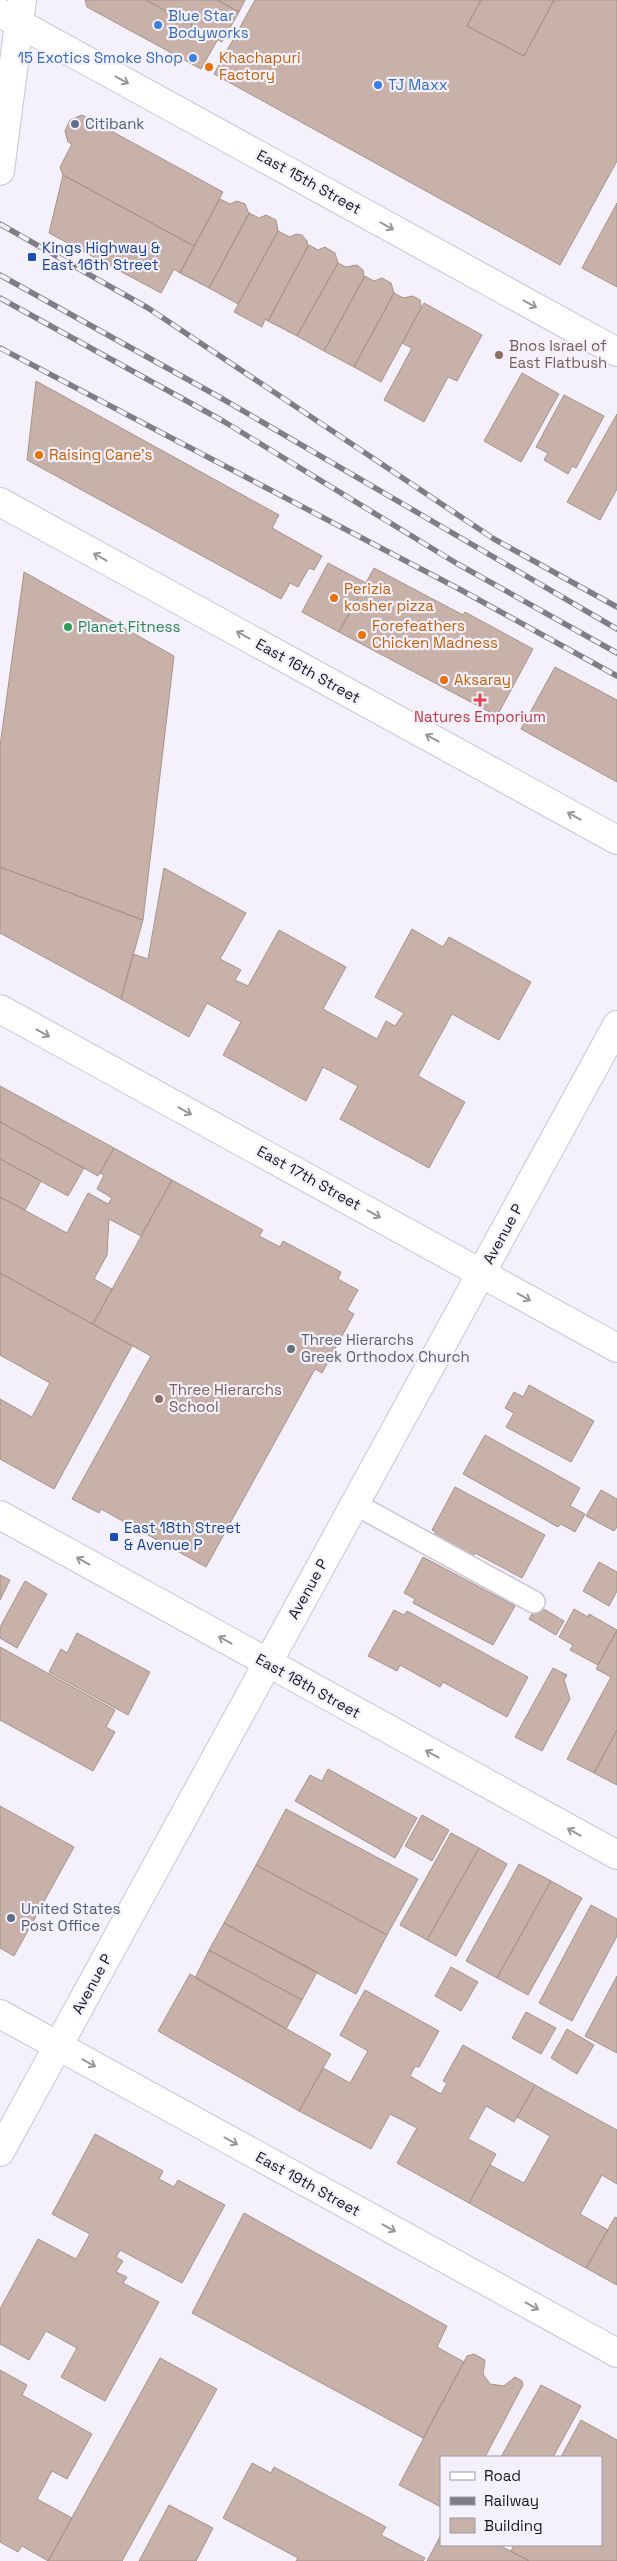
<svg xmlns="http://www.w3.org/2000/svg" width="617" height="2561" viewBox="0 0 617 2561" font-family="'Space Grotesk',sans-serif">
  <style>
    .building { fill: #c8b1a8; stroke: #a89289 }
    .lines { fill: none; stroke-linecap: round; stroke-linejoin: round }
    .service-casing { stroke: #c9c4d9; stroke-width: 24 }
    .minor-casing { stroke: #c9c4d9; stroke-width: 30 }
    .tertiary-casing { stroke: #c9c4d9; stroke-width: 30 }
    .primary-casing { stroke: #c9c4d9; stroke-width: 30 }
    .service { stroke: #fff; stroke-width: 21 }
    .minor { stroke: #fff; stroke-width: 28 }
    .tertiary { stroke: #fff; stroke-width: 28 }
    .primary { stroke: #fff; stroke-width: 28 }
    .rail-casing { stroke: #807d86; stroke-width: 5.5 }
    .rail { stroke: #f4f1fd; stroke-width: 4; stroke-dasharray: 11; stroke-linecap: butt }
    .oneway { stroke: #979699 }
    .shop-dot { fill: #3f7fe0; stroke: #f4f1fd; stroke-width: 2 }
    .food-dot { fill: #e8710a; stroke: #f4f1fd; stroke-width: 2 }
    .service-dot { fill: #5c6f8a; stroke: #f4f1fd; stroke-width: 2 }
    .transit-dot { fill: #1a4fb4; stroke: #f4f1fd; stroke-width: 2 }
    .education-dot { fill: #8d6e63; stroke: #f4f1fd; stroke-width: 2 }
    .leisure-dot { fill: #2e9e5b; stroke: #f4f1fd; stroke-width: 2 }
    .health-dot { fill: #e0444e; stroke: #f4f1fd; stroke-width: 2 }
    .worship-dot { fill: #6b7280; stroke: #f4f1fd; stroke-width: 2 }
    .labels { text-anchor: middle; stroke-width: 4.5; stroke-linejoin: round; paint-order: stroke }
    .shop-label { font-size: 15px; fill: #366cbe; stroke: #f4f1fd; text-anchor: start }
    .food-label { font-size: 15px; fill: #c56008; stroke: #f4f1fd; text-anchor: start }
    .service-label { font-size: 15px; fill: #4e5e75; stroke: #f4f1fd; text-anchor: start }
    .street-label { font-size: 15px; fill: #18161d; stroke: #f4f1fd }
    .transit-label { font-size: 15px; fill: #164399; stroke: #f4f1fd; text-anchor: start }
    .education-label { font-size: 15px; fill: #785e54; stroke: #f4f1fd; text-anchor: start }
    .leisure-label { font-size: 15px; fill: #27864d; stroke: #f4f1fd; text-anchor: start }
    .health-label { font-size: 15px; fill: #be3a42; stroke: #f4f1fd }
    .worship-label { font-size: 15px; fill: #5b616d; stroke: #f4f1fd; text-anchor: start }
  </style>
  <rect width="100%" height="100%" fill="#f4f1fd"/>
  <!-- building -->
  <path class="building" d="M 85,0 L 146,0 L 218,39 L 201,69 L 87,7 Z
    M 146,0 L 217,0 L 239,12 L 222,42 Z
    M 217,0 L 245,0 L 239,12 Z
    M 255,0 L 481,0 L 467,26 L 524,56 L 554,0 L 617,0 L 617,161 L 560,265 L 214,74 Z
    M 481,0 L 554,0 L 524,56 L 467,26 Z
    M 82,115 L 223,192 L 194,246 L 63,175 L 60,167 L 72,144 L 68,142 L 65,131 L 70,120 Z
    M 63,175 L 194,246 L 180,273 L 174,269 L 161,293 L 49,233 Z
    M 220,199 L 230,204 L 237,201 L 245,204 L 249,214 L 209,288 L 180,273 Z
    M 617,203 L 617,287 L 582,268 Z
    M 249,213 L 259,218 L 266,215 L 276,220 L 278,231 L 238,304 L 209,288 Z
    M 278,231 L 290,237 L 296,234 L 302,235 L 307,241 L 308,246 L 268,321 L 265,319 L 262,327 L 234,312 Z
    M 309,245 L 318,250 L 325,247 L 335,253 L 338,263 L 297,336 L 268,321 Z
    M 338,263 L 346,267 L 357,265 L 363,270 L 364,277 L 324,351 L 297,336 Z
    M 365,276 L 374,281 L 382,278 L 391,283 L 394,293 L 354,367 L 324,351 Z
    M 394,293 L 403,298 L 413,296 L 420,300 L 421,308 L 381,382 L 354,367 Z
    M 424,303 L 482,335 L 457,381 L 448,377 L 424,422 L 384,400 L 412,348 L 402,343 Z
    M 522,373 L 559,394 L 521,462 L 484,441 Z
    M 36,381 L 279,515 L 272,528 L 322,556 L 314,570 L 309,568 L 298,587 L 290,583 L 281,599 L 27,460 Z
    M 564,395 L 604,416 L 576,468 L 572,466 L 568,474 L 544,460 L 548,453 L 536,447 Z
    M 617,414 L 617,489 L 600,520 L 567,502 Z
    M 328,563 L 366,583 L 339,632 L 302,612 Z
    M 374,568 L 463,615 L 465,612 L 533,649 L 497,716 L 339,632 Z
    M 24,572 L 174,656 L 143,920 L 0,867 L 0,746 Z
    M 555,667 L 617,700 L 617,782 L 521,729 Z
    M 0,867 L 143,920 L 121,999 L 0,933 Z
    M 164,868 L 246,913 L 220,959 L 241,970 L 235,980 L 248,986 L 279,930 L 346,967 L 323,1009 L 377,1039 L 386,1021 L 395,1026 L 404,1013 L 375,997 L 412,929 L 443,947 L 449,937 L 531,982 L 499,1040 L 452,1014 L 418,1076 L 465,1102 L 429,1168 L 340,1119 L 358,1086 L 323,1067 L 306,1101 L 223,1055 L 241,1022 L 207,1003 L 189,1037 L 121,999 L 133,954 L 148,959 Z
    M 0,1086 L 114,1148 L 98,1176 L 0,1122 Z
    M 0,1122 L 84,1168 L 68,1196 L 0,1159 Z
    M 114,1148 L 172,1180 L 141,1236 L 109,1219 L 107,1255 L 94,1279 L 112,1289 L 93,1324 L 0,1273 L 0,1197 L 67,1233 L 88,1193 L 108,1204 L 112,1198 L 97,1189 L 104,1175 L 100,1173 Z
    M 0,1159 L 41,1181 L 25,1210 L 0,1197 Z
    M 172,1180 L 263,1230 L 259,1236 L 280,1247 L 283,1241 L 341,1272 L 338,1279 L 358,1290 L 347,1310 L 354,1314 L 322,1373 L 315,1369 L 206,1567 L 101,1509 L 99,1513 L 72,1499 L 151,1356 L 93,1324 Z
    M 0,1273 L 132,1346 L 54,1489 L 0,1459 L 0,1399 L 32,1417 L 50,1383 L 0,1355 Z
    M 529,1385 L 594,1421 L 571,1462 L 506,1427 L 514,1413 L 505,1408 L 514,1392 L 523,1397 Z
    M 485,1435 L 580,1488 L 570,1506 L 585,1514 L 575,1532 L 561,1524 L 558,1527 L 463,1474 Z
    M 455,1487 L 545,1535 L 522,1578 L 475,1553 L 472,1558 L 432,1537 L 436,1532 L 432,1530 Z
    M 601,1490 L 617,1499 L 617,1527 L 614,1531 L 586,1516 Z
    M 423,1557 L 515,1606 L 493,1645 L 413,1603 L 415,1599 L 404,1593 Z
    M 599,1562 L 617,1572 L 617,1591 L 609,1606 L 583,1591 Z
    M 0,1575 L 10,1580 L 0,1600 Z
    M 25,1581 L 47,1594 L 17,1648 L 0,1638 L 0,1627 Z
    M 537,1605 L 564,1621 L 556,1635 L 529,1619 Z
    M 574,1609 L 588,1617 L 589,1614 L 617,1630 L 598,1665 L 570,1650 L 573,1645 L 559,1637 Z
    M 394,1610 L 404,1615 L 407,1611 L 528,1677 L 507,1717 L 443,1682 L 440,1687 L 400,1665 L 397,1671 L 368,1656 Z
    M 617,1631 L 617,1730 L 594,1773 L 567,1759 L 611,1677 L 596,1669 Z
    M 77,1633 L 150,1672 L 128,1715 L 49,1672 L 61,1649 L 67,1653 Z
    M 0,1647 L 115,1710 L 106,1727 L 115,1732 L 93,1771 L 0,1720 Z
    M 553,1668 L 567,1675 L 564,1680 L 570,1699 L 542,1751 L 515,1737 Z
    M 617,1730 L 617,1785 L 594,1773 Z
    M 328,1769 L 417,1818 L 395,1858 L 295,1801 L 310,1775 L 322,1781 Z
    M 0,1806 L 74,1847 L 14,1956 L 0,1948 Z
    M 286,1809 L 418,1879 L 387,1935 L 256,1865 Z
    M 422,1815 L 449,1830 L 432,1861 L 405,1846 Z
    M 451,1833 L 479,1848 L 427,1940 L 400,1925 Z
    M 479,1848 L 507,1864 L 456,1956 L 427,1940 Z
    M 519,1864 L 551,1881 L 497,1978 L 466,1961 Z
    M 256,1865 L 387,1935 L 356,1994 L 224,1923 Z
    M 551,1881 L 582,1898 L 528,1995 L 497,1978 Z
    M 591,1905 L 617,1919 L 617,1936 L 572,2021 L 539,2003 Z
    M 224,1923 L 317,1972 L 302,2000 L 209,1950 Z
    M 209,1950 L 302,2000 L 286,2029 L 195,1978 Z
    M 451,1967 L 478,1982 L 461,2011 L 435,1996 Z
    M 190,1974 L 331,2054 L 299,2111 L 158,2031 Z
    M 617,1976 L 617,2053 L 585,2036 Z
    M 365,1990 L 439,2031 L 419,2067 L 415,2066 L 410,2076 L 441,2094 L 447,2083 L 443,2081 L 463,2045 L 535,2085 L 514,2122 L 486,2106 L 468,2139 L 496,2154 L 469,2203 L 397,2163 L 417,2128 L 390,2114 L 371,2149 L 299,2111 L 323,2068 L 350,2083 L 368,2051 L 340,2035 Z
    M 526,2012 L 556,2028 L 541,2054 L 512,2038 Z
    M 567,2029 L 594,2045 L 577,2074 L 551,2058 Z
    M 535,2085 L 617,2130 L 617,2184 L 602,2175 L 580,2214 L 608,2230 L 586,2268 L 469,2203 L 490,2165 L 524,2183 L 550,2136 L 517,2117 Z
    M 95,2134 L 163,2171 L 159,2179 L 174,2187 L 178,2180 L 225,2205 L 182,2283 L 120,2250 L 116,2257 L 123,2261 L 116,2272 L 127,2277 L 123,2283 L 159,2302 L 105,2401 L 61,2377 L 77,2348 L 46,2331 L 29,2360 L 0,2344 L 0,2309 L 38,2239 L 76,2259 L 90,2234 L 52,2214 Z
    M 244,2213 L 447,2326 L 437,2347 L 464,2362 L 423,2438 L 192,2313 Z
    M 615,2217 L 617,2218 L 617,2285 L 586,2268 Z
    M 474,2354 L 485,2360 L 483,2374 L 490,2384 L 504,2386 L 515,2377 L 522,2381 L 523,2385 L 485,2457 L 441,2457 L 441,2507 L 399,2485 L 467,2356 Z
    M 160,2358 L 217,2389 L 122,2561 L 48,2561 Z
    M 0,2370 L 27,2385 L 22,2395 L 92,2434 L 67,2479 L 52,2471 L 37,2499 L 72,2518 L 48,2561 L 22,2546 L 18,2552 L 0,2542 Z
    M 541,2385 L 581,2406 L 553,2457 L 501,2457 Z
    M 581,2420 L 617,2440 L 617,2561 L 529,2561 L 511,2551 L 514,2545 L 601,2545 L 601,2457 L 561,2457 Z
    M 252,2463 L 271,2473 L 274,2467 L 386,2527 L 381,2535 L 425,2558 L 423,2561 L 296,2561 L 298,2558 L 223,2518 Z
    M 169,2505 L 213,2528 L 196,2561 L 139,2561 Z
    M 441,2535 L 441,2545 L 499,2545 L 529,2561 L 427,2561 Z"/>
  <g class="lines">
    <defs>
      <path id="service" d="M 355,1504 L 534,1602"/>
      <path id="minor" d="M 0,13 L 617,352
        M 0,502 L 617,840
        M 0,1009 L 617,1348
        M 0,1515 L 617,1855
        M 0,2014 L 617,2353"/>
      <path id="tertiary" d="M 0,171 L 22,0"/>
      <path id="primary" d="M 0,2152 L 617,1025"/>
    </defs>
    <!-- service casing -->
    <use href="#service" class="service-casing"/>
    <!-- minor casing -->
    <use href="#minor" class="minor-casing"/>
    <!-- tertiary casing -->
    <use href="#tertiary" class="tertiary-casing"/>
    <!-- primary casing -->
    <use href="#primary" class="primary-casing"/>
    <!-- service -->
    <use href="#service" class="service"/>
    <!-- minor -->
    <use href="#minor" class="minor"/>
    <!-- tertiary -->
    <use href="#tertiary" class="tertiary"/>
    <!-- primary -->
    <use href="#primary" class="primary"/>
    <defs>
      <path id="rail" d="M 0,224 L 148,308 L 494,539 L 617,607
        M 0,275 L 221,398 L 617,629
        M 0,298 L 223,421 L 456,563 L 617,653
        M 0,348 L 461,590 L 617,676"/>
    </defs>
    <!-- rail casing -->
    <use href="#rail" class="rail-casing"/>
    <!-- rail -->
    <use href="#rail" class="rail"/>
  </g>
  <!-- one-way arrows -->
  <defs><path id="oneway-shaft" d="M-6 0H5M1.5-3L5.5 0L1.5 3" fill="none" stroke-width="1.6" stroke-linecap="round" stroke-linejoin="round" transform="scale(1.25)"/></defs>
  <g class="oneway">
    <use href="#oneway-shaft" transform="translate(122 80) rotate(29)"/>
    <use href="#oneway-shaft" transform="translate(387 226) rotate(29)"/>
    <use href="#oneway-shaft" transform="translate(530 304) rotate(29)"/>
    <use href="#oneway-shaft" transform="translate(100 557) rotate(-151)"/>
    <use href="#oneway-shaft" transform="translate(243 635) rotate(-151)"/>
    <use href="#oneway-shaft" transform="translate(432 738) rotate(-151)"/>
    <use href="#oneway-shaft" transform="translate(574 816) rotate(-151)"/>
    <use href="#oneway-shaft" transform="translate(43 1033) rotate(29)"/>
    <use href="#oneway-shaft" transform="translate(185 1111) rotate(29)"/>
    <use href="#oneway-shaft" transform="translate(374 1214) rotate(29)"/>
    <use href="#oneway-shaft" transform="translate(524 1297) rotate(29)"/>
    <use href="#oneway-shaft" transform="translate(83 1561) rotate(-151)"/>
    <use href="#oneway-shaft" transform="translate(225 1640) rotate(-151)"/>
    <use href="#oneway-shaft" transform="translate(432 1754) rotate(-151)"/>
    <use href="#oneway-shaft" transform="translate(574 1832) rotate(-151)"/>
    <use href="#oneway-shaft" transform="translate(89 2063) rotate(29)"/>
    <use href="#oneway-shaft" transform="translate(231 2141) rotate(29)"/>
    <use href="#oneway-shaft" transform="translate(389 2228) rotate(29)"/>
    <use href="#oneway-shaft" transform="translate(532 2306) rotate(29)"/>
  </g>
  <!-- markers -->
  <g class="shop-dot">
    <circle cx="158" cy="25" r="5"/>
    <circle cx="193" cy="58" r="5"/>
    <circle cx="378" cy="85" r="5"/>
  </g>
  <g class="food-dot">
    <circle cx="209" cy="67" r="5"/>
    <circle cx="39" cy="455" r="5"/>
    <circle cx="334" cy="598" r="5"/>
    <circle cx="362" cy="635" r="5"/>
    <circle cx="444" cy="680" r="5"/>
  </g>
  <g class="service-dot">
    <circle cx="75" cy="124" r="5"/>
    <circle cx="11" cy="1918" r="5"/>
  </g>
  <g class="transit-dot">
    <rect x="27" y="252" width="10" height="10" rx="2.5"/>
    <rect x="109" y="1532" width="10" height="10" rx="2.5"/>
  </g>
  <g class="education-dot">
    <circle cx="499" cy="355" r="5"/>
    <circle cx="159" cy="1399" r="5"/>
  </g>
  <circle class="leisure-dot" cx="68" cy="627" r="5"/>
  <path class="health-dot" d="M477.5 692.5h5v5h5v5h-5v5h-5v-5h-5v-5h5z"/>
  <circle class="worship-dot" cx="291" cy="1349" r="5"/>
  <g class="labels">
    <!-- shop labels -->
    <g class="shop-label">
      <text x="168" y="21">Blue Star<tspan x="168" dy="17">Bodyworks</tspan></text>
      <text x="183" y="63" text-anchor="end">15 Exotics Smoke Shop</text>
      <text x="388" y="90">TJ Maxx</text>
    </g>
    <!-- food labels -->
    <g class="food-label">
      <text x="219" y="63">Khachapuri<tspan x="219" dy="17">Factory</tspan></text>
      <text x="49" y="460">Raising Cane's</text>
      <text x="344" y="594">Perizia<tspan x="344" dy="17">kosher pizza</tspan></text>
      <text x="372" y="631">Forefeathers<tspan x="372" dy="17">Chicken Madness</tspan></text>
      <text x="454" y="685">Aksaray</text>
    </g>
    <!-- service labels -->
    <g class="service-label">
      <text x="85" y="129">Citibank</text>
      <text x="21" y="1914">United States<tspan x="21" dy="17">Post Office</tspan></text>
    </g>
    <!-- street labels -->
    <g class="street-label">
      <text transform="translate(309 182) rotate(29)" y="5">East 15th Street</text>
      <text transform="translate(308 671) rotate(29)" y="5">East 16th Street</text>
      <text transform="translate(309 1178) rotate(29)" y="5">East 17th Street</text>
      <text transform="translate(503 1234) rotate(-61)" y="5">Avenue P</text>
      <text transform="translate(308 1589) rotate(-61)" y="5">Avenue P</text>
      <text transform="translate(308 1686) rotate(29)" y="5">East 18th Street</text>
      <text transform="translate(92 1984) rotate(-61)" y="5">Avenue P</text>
      <text transform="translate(308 2184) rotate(29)" y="5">East 19th Street</text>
    </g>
    <!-- transit labels -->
    <g class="transit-label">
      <text x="42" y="253">Kings Highway &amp;<tspan x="42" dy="17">East 16th Street</tspan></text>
      <text x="124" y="1533">East 18th Street<tspan x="124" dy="17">&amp; Avenue P</tspan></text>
    </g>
    <!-- education labels -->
    <g class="education-label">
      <text x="509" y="351">Bnos Israel of<tspan x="509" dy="17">East Flatbush</tspan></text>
      <text x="169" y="1395">Three Hierarchs<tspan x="169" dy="17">School</tspan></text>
    </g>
    <!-- leisure labels -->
    <g class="leisure-label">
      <text x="78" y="632">Planet Fitness</text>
    </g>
    <!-- health labels -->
    <g class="health-label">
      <text x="480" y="722">Natures Emporium</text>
    </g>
    <!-- worship labels -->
    <g class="worship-label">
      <text x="301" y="1345">Three Hierarchs<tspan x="301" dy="17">Greek Orthodox Church</tspan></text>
    </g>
  </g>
  <!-- legend -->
  <rect x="440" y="2456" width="162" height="90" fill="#f4f1fd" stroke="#9c99a3"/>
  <rect x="450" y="2472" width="25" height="8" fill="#ffffff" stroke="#9c99a3"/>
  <text x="484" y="2481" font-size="15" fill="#18161d">Road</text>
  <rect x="450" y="2497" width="25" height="8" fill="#807d86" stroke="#9c99a3"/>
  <text x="484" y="2506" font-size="15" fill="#18161d">Railway</text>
  <rect x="450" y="2518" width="25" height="15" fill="#c8b1a8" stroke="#9c99a3"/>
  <text x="484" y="2531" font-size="15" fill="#18161d">Building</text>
</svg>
